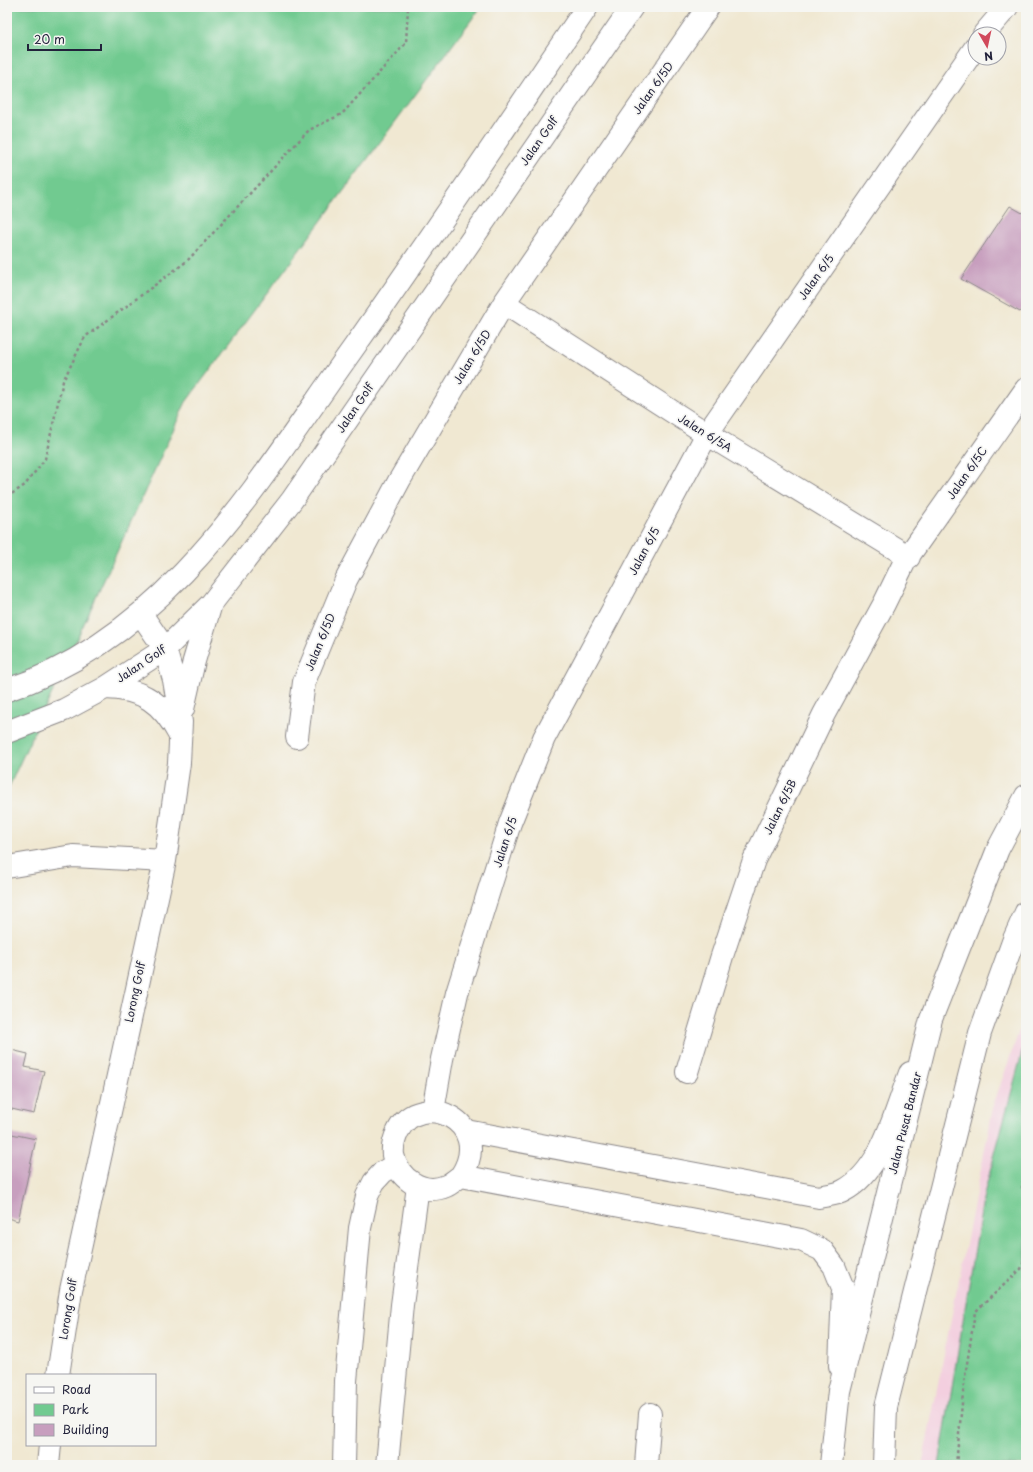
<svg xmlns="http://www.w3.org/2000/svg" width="1033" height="1472" viewBox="0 0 1033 1472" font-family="'Playpen Sans',sans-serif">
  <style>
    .built { fill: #f3cfdf }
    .green { fill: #71ca90; stroke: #4a7666 }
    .building { fill: #c79ebe }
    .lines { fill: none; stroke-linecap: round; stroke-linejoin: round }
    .minor-casing { stroke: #898586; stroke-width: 24 }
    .major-casing { stroke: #898586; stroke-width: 24 }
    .path { stroke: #898586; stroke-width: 2.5; stroke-dasharray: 3 3; stroke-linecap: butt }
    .minor { stroke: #fff; stroke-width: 22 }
    .major { stroke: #fff; stroke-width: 22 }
    .labels { text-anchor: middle; stroke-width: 3.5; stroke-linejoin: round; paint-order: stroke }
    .street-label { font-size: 11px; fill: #22223b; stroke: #f6f6f2 }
  </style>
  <rect width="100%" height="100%" fill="#f6f6f2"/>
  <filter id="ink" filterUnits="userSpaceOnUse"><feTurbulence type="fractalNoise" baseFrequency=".025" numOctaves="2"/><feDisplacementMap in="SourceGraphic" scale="8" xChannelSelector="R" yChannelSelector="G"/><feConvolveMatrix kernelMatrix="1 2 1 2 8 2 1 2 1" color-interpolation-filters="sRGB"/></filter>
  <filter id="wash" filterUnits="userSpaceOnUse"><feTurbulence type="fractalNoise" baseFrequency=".012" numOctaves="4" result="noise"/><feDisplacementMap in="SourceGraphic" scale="16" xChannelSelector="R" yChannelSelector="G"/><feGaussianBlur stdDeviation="0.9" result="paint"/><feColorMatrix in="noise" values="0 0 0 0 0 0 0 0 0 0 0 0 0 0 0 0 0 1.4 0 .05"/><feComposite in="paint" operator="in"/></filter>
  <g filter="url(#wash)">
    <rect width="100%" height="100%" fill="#f0e8d2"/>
    <!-- built -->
    <path class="built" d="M 1026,1011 L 1026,1465 L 922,1465 L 994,1103 Z"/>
    <!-- green -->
    <path class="green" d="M 7,7 L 481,7 L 186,402 L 7,791 Z
      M 1026,1038 L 1026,1465 L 939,1465 L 984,1194 Z"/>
    <g id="blocks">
      <!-- building -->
      <path class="building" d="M 1010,206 L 1026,215 L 1026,306 L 1020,312 L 961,279 Z
        M 7,1049 L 28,1054 L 25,1067 L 44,1071 L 34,1114 L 7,1108 Z
        M 7,1133 L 36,1139 L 18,1221 L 7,1218 Z"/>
    </g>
  </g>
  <g filter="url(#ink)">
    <use href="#blocks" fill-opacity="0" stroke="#898586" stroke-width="1"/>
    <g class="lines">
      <defs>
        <path id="minor" d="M 984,34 L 1007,7
          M 504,303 L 707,434 L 909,557
          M 105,688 C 143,689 162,702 180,736
          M 7,690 C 169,637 259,480 352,350 C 432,237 509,122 587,7
          M 183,709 L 194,661 L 210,607
          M 7,732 L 64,710 L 105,688 L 165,649 L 211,604 L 292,500 L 632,7
          M 297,737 L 304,682 L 346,580 L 399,481 L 504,303 L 708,7
          M 7,867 L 73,856 L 165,861
          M 687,1072 L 722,956 L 754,860 L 824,714 L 884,604 L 905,561 L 1026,389
          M 433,1111 L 442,1059 L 457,993 L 510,823 L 544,738 L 707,434 L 975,48
          M 466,1131 L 819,1197 C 826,1195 836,1195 843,1191 C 882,1171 895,1112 910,1073
          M 461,1176 C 496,1121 419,1088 398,1131 C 394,1139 392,1146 393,1155 C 398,1178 422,1196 446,1186 C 451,1184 456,1179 461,1176 L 801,1240 L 822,1250 L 834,1266 L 843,1288 L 840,1366
          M 58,1375 L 71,1290 L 165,861 L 179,763 L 181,722 L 174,680 L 165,649 L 141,614
          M 48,1465 L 50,1445
          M 344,1465 L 346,1381 L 360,1228 L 367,1196 L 374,1182 L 383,1172 L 395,1165
          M 387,1465 L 402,1305 L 418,1186
          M 646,1465 L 650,1414"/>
        <path id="major" d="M 831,1465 L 839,1391 L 931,1019 L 998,849 L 1026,796
          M 884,1465 L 886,1407 L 980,1033 L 1014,939 L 1026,912"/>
      </defs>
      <!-- minor casing -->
      <use href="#minor" class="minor-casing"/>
      <!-- major casing -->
      <use href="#major" class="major-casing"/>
      <!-- path -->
      <path class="path" d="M 7,497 L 25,485 L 45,459 L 63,381 L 85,337 L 187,261 L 309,130 L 342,114 L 406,43 L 408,7
        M 1026,1168 L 1022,1187 L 1026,1203
        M 956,1465 L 964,1383 L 975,1312 L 1021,1269 L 1026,1257"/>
      <!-- minor -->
      <use href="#minor" class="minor"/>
      <!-- major -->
      <use href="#major" class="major"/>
    </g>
  </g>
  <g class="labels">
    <!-- street labels -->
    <g class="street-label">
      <text transform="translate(653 88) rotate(-55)" y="4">Jalan 6/5D</text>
      <text transform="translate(539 141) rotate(-55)" y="4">Jalan Golf</text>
      <text transform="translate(816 277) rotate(-55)" y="4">Jalan 6/5</text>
      <text transform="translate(472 357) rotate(-59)" y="4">Jalan 6/5D</text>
      <text transform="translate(355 408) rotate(-56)" y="4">Jalan Golf</text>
      <text transform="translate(705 433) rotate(32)" y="4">Jalan 6/5A</text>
      <text transform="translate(967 473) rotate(-55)" y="4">Jalan 6/5C</text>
      <text transform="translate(644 551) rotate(-62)" y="4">Jalan 6/5</text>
      <text transform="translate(320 642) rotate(-68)" y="4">Jalan 6/5D</text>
      <text transform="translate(141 664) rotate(-34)" y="4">Jalan Golf</text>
      <text transform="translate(780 807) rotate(-64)" y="4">Jalan 6/5B</text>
      <text transform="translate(505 842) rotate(-72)" y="4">Jalan 6/5</text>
      <text transform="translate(135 992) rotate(-78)" y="4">Lorong Golf</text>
      <text transform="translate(905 1123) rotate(-76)" y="4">Jalan Pusat Bandar</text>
      <text transform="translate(68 1309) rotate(-81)" y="4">Lorong Golf</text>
    </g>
  </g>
  <!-- margin -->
  <rect width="1033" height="1472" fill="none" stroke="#f6f6f2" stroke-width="24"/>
  <!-- legend -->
  <rect x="26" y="1374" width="130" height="72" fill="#f6f6f2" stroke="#a1a1a9"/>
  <rect x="34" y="1387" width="20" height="6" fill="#ffffff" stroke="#a1a1a9"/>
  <text x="62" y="1394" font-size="12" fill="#22223b">Road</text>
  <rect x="34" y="1404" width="20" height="12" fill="#71ca90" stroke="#a1a1a9"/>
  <text x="62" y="1414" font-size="12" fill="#22223b">Park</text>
  <rect x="34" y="1424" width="20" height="12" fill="#c79ebe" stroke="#a1a1a9"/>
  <text x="62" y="1434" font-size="12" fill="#22223b">Building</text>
  <!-- north arrow -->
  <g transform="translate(987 46) rotate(171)"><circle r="19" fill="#f6f6f2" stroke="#a1a1a9"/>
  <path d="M0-3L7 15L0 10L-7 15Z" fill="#d1495b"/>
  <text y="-6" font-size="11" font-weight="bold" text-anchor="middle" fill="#22223b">N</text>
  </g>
  <!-- scale -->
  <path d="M28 44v6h73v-6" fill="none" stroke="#22223b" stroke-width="2"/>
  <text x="34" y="44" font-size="12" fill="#22223b" stroke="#f6f6f2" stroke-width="3" paint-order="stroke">20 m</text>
</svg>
